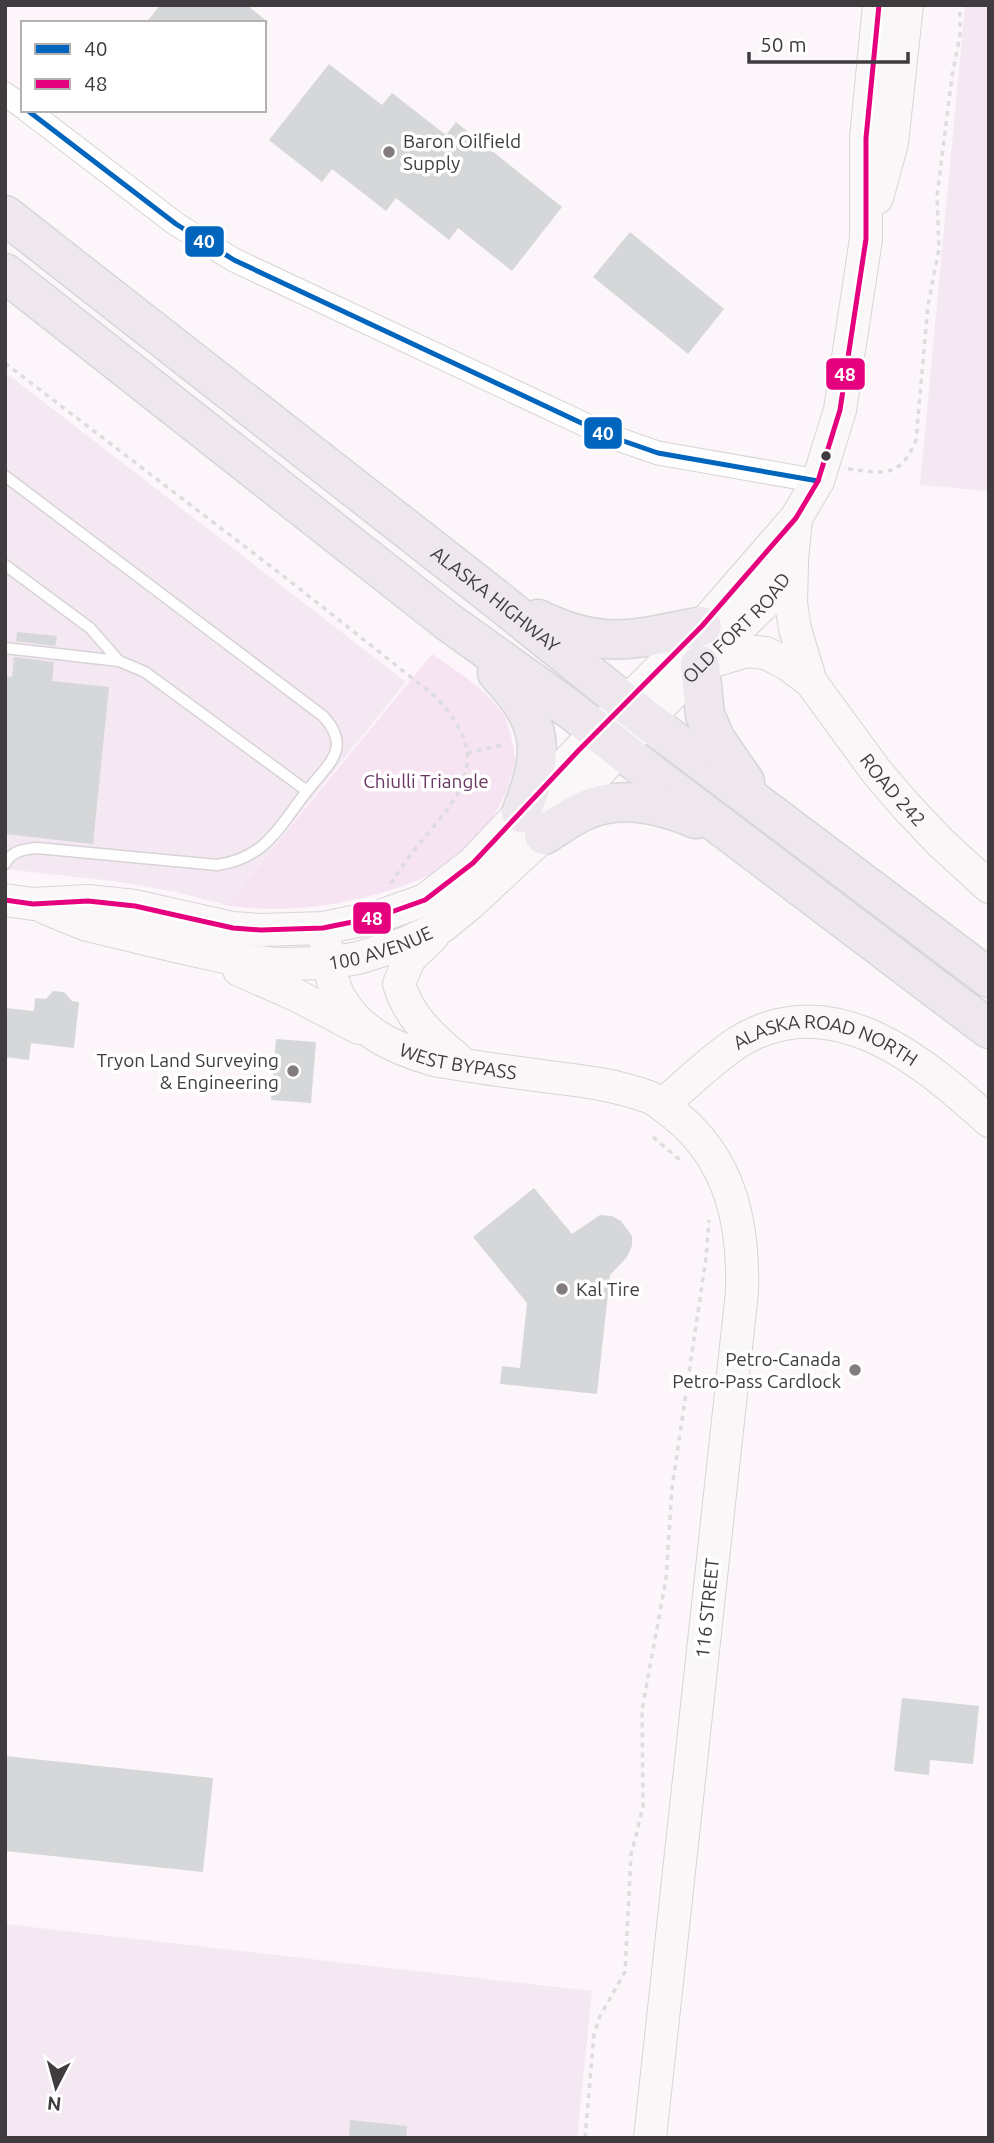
<svg xmlns="http://www.w3.org/2000/svg" width="994" height="2143" viewBox="0 0 994 2143" font-family="Ubuntu,sans-serif">
  <style>
    .built { fill: #f4e8f2 }
    .green { fill: #f7e4f3 }
    .building { fill: #d6d7d8 }
    .lines { fill: none; stroke-linecap: round; stroke-linejoin: round }
    .lane-casing { stroke: #d7d3d6; stroke-width: 13 }
    .street-casing { stroke: #d7d3d6; stroke-width: 25 }
    .secondary-casing { stroke: #d7d3d6; stroke-width: 34 }
    .highway-casing { stroke: #d8d5d7; stroke-width: 41 }
    .path { stroke: #dedcde; stroke-width: 3.5; stroke-dasharray: 5 5; stroke-linecap: butt }
    .lane { stroke: #fffefe; stroke-width: 10 }
    .street { stroke: #fffefe; stroke-width: 23 }
    .secondary { stroke: #faf7f9; stroke-width: 32 }
    .highway { stroke: #eee7ed; stroke-width: 38 }
    .bus-1-casing { stroke: #fff; stroke-width: 10 }
    .bus-2-casing { stroke: #fff; stroke-width: 10 }
    .bus-1 { stroke: #0065bd; stroke-width: 5 }
    .bus-2 { stroke: #e5007d; stroke-width: 5 }
    .poi-dot { fill: #827c81; stroke: #fff; stroke-width: 2.5 }
    .bus-dot { fill: #403b3f; stroke: #fff; stroke-width: 2.5 }
    .labels { text-anchor: middle; stroke-width: 7; stroke-linejoin: round; paint-order: stroke }
    .poi-label { font-size: 19px; fill: #403b3f; stroke: #fff; text-anchor: start }
    .street-label { font-size: 19px; fill: #403b3f; stroke: #fff }
    .park-label { font-size: 19px; fill: #693662; stroke: #fff }
    .line-badge { stroke: #fff; stroke-width: 2.5 }
    .badge-label { font-size: 19px; text-anchor: middle; font-weight: bold; fill: #fff }
  </style>
  <rect width="100%" height="100%" fill="#fcf6fb"/>
  <!-- built -->
  <path class="built" d="M 965,5 L 989,5 L 989,491 L 920,485 Z
    M 5,372 L 406,682 L 226,905 L 176,892 L 113,881 L 5,869 Z
    M 5,1924 L 592,1991 L 577,2138 L 5,2138 Z"/>
  <!-- green -->
  <path class="green" d="M 432,654 C 458,672 488,690 505,717 C 508,723 515,751 515,759 C 515,765 512,773 510,780 C 504,806 473,851 449,865 C 388,900 295,917 226,905 Z"/>
  <!-- building -->
  <path class="building" d="M 160,5 L 247,5 L 269,23 L 146,23 Z
    M 329,64 L 382,105 L 392,93 L 446,135 L 456,122 L 562,207 L 512,271 L 458,228 L 449,240 L 396,198 L 386,211 L 332,169 L 322,182 L 269,140 Z
    M 630,232 L 724,309 L 688,354 L 593,277 Z
    M 17,632 L 57,636 L 55,646 L 16,641 Z
    M 14,657 L 54,662 L 52,681 L 109,687 L 93,844 L 5,834 L 5,676 L 12,677 Z
    M 53,991 L 64,992 L 72,1001 L 79,1002 L 74,1048 L 31,1043 L 29,1060 L 5,1057 L 5,1008 L 34,1011 L 35,998 L 46,999 Z
    M 276,1039 L 316,1042 L 311,1103 L 271,1100 Z
    M 534,1188 L 572,1234 L 600,1215 L 612,1216 L 621,1221 L 632,1236 L 632,1246 L 627,1257 L 610,1275 L 597,1394 L 500,1384 L 502,1366 L 520,1368 L 527,1303 L 473,1237 Z
    M 902,1698 L 979,1706 L 973,1764 L 930,1760 L 929,1775 L 894,1771 Z
    M 5,1756 L 213,1778 L 203,1872 L 5,1851 Z
    M 350,2120 L 407,2126 L 406,2138 L 349,2138 Z"/>
  <g class="lines">
    <defs>
      <path id="lane" d="M 5,476 L 323,716 C 353,748 328,764 307,791
        M 5,565 L 90,628 L 119,661
        M 5,648 L 119,661 L 145,672 L 307,791 C 279,827 266,858 217,865 L 37,848 C 24,849 11,851 5,864"/>
      <path id="street" d="M 5,94 L 23,107
        M 27,110 L 176,224 L 234,260 L 609,436 L 658,453 L 818,481"/>
      <g id="secondary">
        <path d="M 877,198 L 892,143 L 907,5"/>
        <path d="M 792,564 L 791,603 L 795,629 L 811,682"/>
        <path id="s1" d="M 707,663 L 747,651 L 766,653 L 787,664 L 811,682 L 876,771 L 906,806 L 940,842 L 989,887"/>
        <path d="M 5,900 L 33,904 L 88,901 L 135,906 L 233,928 L 261,930 L 323,928 L 377,917 L 425,900 L 473,863 L 579,750 L 702,626 L 796,518 L 818,481 L 840,410 L 866,239 L 866,138 L 879,5"/>
        <path id="s2" d="M 45,908 L 87,925 L 179,947 L 238,960 L 277,964 L 329,963 L 358,958 L 403,944 L 443,926 L 471,903 L 544,835 L 619,749 L 700,665 L 765,603 L 784,577 L 792,560 L 796,518"/>
        <path id="s3" d="M 323,928 C 327,950 329,978 340,998 C 361,1034 396,1049 434,1060 C 473,1067 511,1072 550,1077 C 584,1081 616,1085 649,1097 C 658,1101 667,1109 675,1115 C 731,1160 744,1224 742,1292 L 650,2138"/>
        <path d="M 433,936 L 409,959 L 399,984 C 411,1022 435,1039 463,1064"/>
        <path d="M 239,970 L 296,995 L 359,1028"/>
        <path id="s4" d="M 662,1105 C 686,1085 714,1057 740,1041 C 833,985 923,1061 989,1121"/>
      </g>
      <g id="highway">
        <path id="s5" d="M 5,215 L 495,598 L 648,721 L 989,978"/>
        <path d="M 5,273 L 447,621 L 571,710 L 636,762 L 989,1029"/>
        <path d="M 538,619 C 603,651 635,639 702,626"/>
        <path d="M 700,665 L 705,715 L 716,740 L 745,782"/>
        <path d="M 497,673 C 544,723 546,750 521,813"/>
        <path d="M 544,835 C 557,827 569,818 582,812 C 619,794 660,804 696,819"/>
      </g>
    </defs>
    <!-- lane casing -->
    <use href="#lane" class="lane-casing"/>
    <!-- street casing -->
    <use href="#street" class="street-casing"/>
    <!-- secondary casing -->
    <use href="#secondary" class="secondary-casing"/>
    <!-- highway casing -->
    <use href="#highway" class="highway-casing"/>
    <!-- path -->
    <path class="path" d="M 5,363 L 286,578 L 436,697 C 450,713 466,733 467,754 C 470,792 436,822 415,849 C 406,860 398,873 390,885
      M 848,469 C 884,473 900,479 916,440 L 928,305 L 939,249 L 937,196 L 952,76 L 960,35 L 960,5
      M 467,753 L 506,744
      M 653,1137 L 681,1161
      M 585,2138 L 594,2034 L 600,2016 L 625,1972 L 631,1855 L 643,1807 L 642,1710 L 666,1579 L 672,1488 L 706,1258 L 709,1220"/>
    <!-- lane -->
    <use href="#lane" class="lane"/>
    <!-- street -->
    <use href="#street" class="street"/>
    <!-- secondary -->
    <use href="#secondary" class="secondary"/>
    <!-- highway -->
    <use href="#highway" class="highway"/>
    <defs>
      <path id="bus-1" d="M 27,110 L 176,224 L 234,260 L 609,436 L 658,453 L 818,481"/>
      <path id="bus-2" d="M 5,900 L 33,904 L 88,901 L 135,906 L 233,928 L 261,930 L 323,928 L 377,917 L 425,900 L 473,863 L 579,750 L 702,626 L 796,518 L 818,481 L 840,410 L 866,239 L 866,138 L 879,5"/>
    </defs>
    <!-- bus-1 casing -->
    <use href="#bus-1" class="bus-1-casing"/>
    <!-- bus-2 casing -->
    <use href="#bus-2" class="bus-2-casing"/>
    <!-- bus-1 -->
    <use href="#bus-1" class="bus-1"/>
    <!-- bus-2 -->
    <use href="#bus-2" class="bus-2"/>
  </g>
  <!-- markers -->
  <g class="poi-dot">
    <circle cx="389" cy="152" r="7"/>
    <circle cx="293" cy="1071" r="7"/>
    <circle cx="562" cy="1289" r="7"/>
    <circle cx="855" cy="1370" r="7"/>
  </g>
  <circle class="bus-dot" cx="826" cy="456" r="6"/>
  <g class="labels">
    <!-- poi labels -->
    <g class="poi-label">
      <text x="403" y="148">Baron Oilfield<tspan x="403" dy="22">Supply</tspan></text>
      <text x="279" y="1067" text-anchor="end">Tryon Land Surveying<tspan x="279" dy="22">&amp; Engineering</tspan></text>
      <text x="576" y="1296">Kal Tire</text>
      <text x="841" y="1366" text-anchor="end">Petro-Canada<tspan x="841" dy="22">Petro-Pass Cardlock</tspan></text>
    </g>
    <!-- street labels -->
    <g class="street-label">
      <text dy="7" stroke="none"><textPath href="#s5" startOffset="623">ALASKA HIGHWAY</textPath></text>
      <text dy="7" stroke="none"><textPath href="#s2" startOffset="831">OLD FORT ROAD</textPath></text>
      <text dy="7" stroke="none"><textPath href="#s1" startOffset="250">ROAD 242</textPath></text>
      <text dy="7" stroke="none"><textPath href="#s2" startOffset="345">100 AVENUE</textPath></text>
      <text dy="7" stroke="none"><textPath href="#s3" startOffset="212">WEST BYPASS</textPath></text>
      <text dy="7" stroke="none"><textPath href="#s4" startOffset="192">ALASKA ROAD NORTH</textPath></text>
      <text transform="translate(707 1608) rotate(-84)" y="7">116 STREET</text>
    </g>
    <!-- park labels -->
    <g class="park-label">
      <text x="426" y="788">Chiulli Triangle</text>
    </g>
  </g>
  <g class="line-badge">
    <rect x="184" y="225" width="41" height="33" rx="7" fill="#0065bd"/>
    <rect x="825" y="357" width="41" height="34" rx="7" fill="#e5007d"/>
    <rect x="583" y="416" width="40" height="34" rx="7" fill="#0065bd"/>
    <rect x="352" y="901" width="40" height="34" rx="7" fill="#e5007d"/>
  </g>
  <g class="badge-label">
    <text x="204" y="248">40</text>
    <text x="845" y="381">48</text>
    <text x="603" y="440">40</text>
    <text x="372" y="925">48</text>
  </g>
  <!-- border -->
  <rect width="994" height="2143" fill="none" stroke="#403b3f" stroke-width="14"/>
  <!-- legend -->
  <rect x="21" y="21" width="245" height="91" fill="#ffffff" stroke="#b3b1b2" stroke-width="2"/>
  <rect x="35" y="44" width="35" height="10" fill="#0065bd" stroke="#b3b1b2" stroke-width="2"/>
  <text x="84" y="56" font-size="21" fill="#403b3f">40</text>
  <rect x="35" y="79" width="35" height="10" fill="#e5007d" stroke="#b3b1b2" stroke-width="2"/>
  <text x="84" y="91" font-size="21" fill="#403b3f">48</text>
  <!-- north arrow -->
  <g transform="translate(56 2087) rotate(186)" stroke="#ffffff" stroke-width="5" paint-order="stroke">
  <path d="M0-5L12 26L0 18L-12 26Z" fill="#403b3f"/>
  <text y="-10" font-size="19" font-weight="bold" text-anchor="middle" fill="#403b3f">N</text>
  </g>
  <!-- scale -->
  <path d="M749 52v10h159v-10" fill="none" stroke="#403b3f" stroke-width="3.5"/>
  <text x="760" y="52" font-size="21" fill="#403b3f" stroke="#ffffff" stroke-width="5" paint-order="stroke">50 m</text>
</svg>
